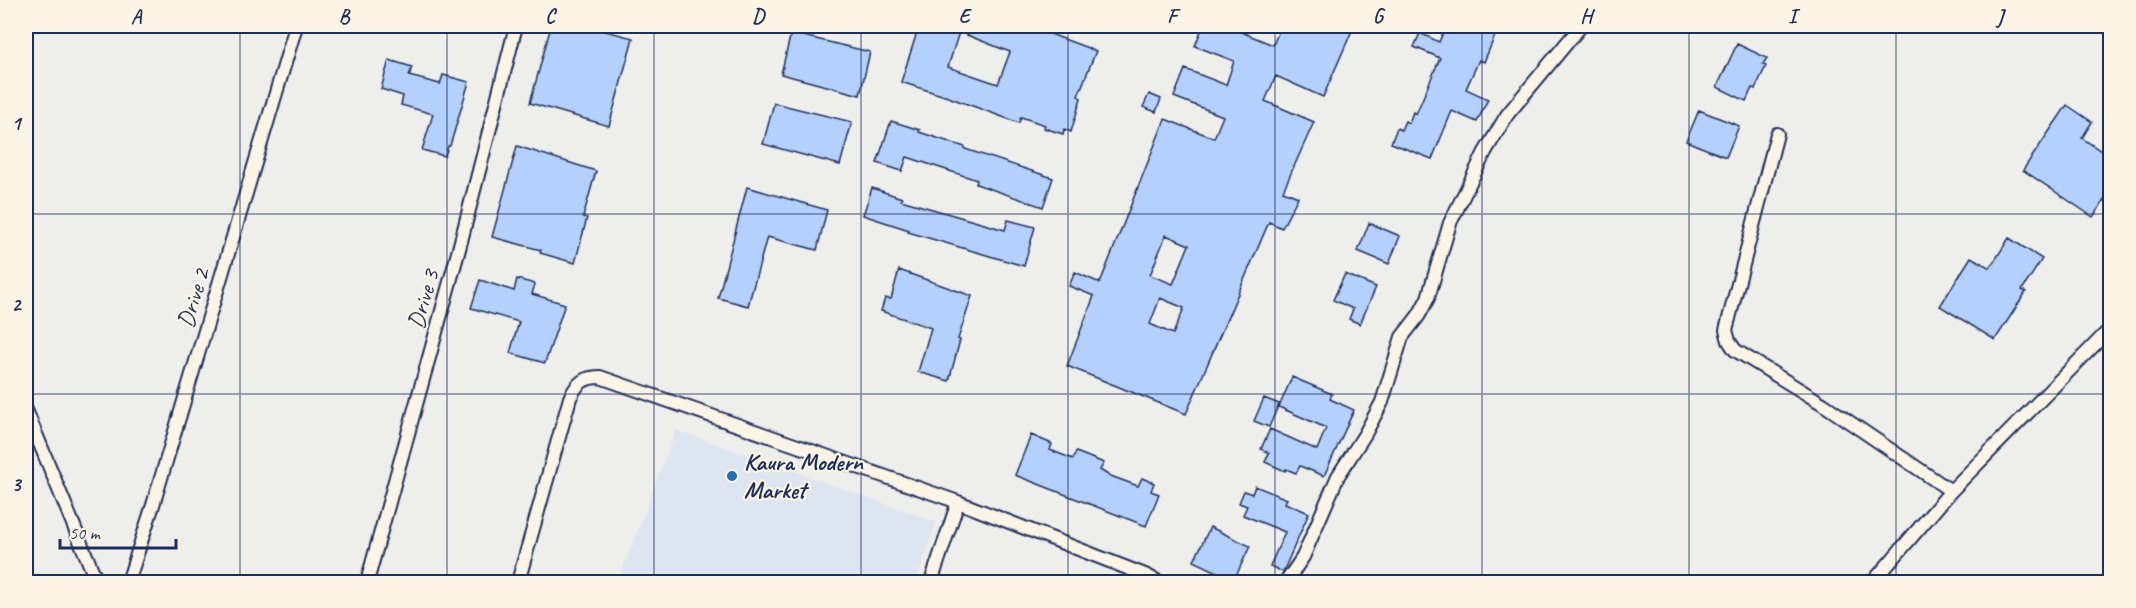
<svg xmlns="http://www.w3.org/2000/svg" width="2136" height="608" viewBox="0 0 2136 608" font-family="Caveat,sans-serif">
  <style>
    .built { fill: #dde5f0 }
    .building { fill: #b4d0fd; stroke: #1b2f5e; stroke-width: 1.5; fill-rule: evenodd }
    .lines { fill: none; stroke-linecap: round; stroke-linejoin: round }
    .minor-casing { stroke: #1b2f5e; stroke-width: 16 }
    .minor { stroke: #fcf5e5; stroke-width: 12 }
    .grid { fill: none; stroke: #1b2f5e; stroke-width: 1.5; stroke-opacity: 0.55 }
    .poi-dot { fill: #1f6fb2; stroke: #fcf5e5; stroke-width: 2 }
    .labels { text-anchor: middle; stroke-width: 4.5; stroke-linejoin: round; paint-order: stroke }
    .street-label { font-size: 24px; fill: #1b2f5e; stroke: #fcf5e5 }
    .poi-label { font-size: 24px; font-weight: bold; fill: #1b2f5e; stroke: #fcf5e5; text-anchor: start }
    .neatline { fill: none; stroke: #1b2f5e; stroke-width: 2 }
    .grid-label { font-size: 20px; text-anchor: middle; font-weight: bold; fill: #1b2f5e }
  </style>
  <rect width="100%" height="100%" fill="#eeeeea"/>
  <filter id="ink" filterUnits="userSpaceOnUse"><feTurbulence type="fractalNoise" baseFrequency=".0167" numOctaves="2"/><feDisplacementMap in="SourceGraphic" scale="12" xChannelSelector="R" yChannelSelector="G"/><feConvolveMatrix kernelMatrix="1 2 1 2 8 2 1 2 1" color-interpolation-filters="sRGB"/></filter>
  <g filter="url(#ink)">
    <!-- built -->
    <path class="built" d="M 676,430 L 936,522 L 916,582 L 618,582 Z"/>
    <!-- building -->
    <path class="building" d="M 551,26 L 586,26 L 633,38 L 609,126 L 530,103 Z
      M 919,26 L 1029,26 L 1096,51 L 1078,96 L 1081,98 L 1071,132 L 1064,129 L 1063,134 L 1044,128 L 1045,125 L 1021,117 L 1019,123 L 948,97 L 901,82 ZM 959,32 L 1010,52 L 998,84 L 948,67 Z
      M 1203,26 L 1227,26 L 1273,45 L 1281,26 L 1354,26 L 1323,97 L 1276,76 L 1265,101 L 1314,122 L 1283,191 L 1298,197 L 1282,228 L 1269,222 L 1186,414 L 1067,366 L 1094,296 L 1069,286 L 1075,272 L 1100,283 L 1165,119 L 1214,138 L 1223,116 L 1174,97 L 1185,69 L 1226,85 L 1234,61 L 1195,46 ZM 1166,235 L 1189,245 L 1173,284 L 1150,275 ZM 1160,298 L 1184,308 L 1173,334 L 1150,324 Z
      M 1446,26 L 1499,26 L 1484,62 L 1479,60 L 1466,89 L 1488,99 L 1477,122 L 1452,111 L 1432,159 L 1391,143 L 1397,128 L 1401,130 L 1405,121 L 1409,123 L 1413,112 L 1416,114 L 1440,58 L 1414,47 L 1420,33 L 1439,42 Z
      M 791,33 L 870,52 L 860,95 L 781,74 Z
      M 1737,44 L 1767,58 L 1763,64 L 1766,66 L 1755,89 L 1752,88 L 1746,101 L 1717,87 Z
      M 389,60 L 412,67 L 409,76 L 440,84 L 443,75 L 469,82 L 450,146 L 448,146 L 445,156 L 422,150 L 433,114 L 401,105 L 403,96 L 381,89 Z
      M 1149,94 L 1161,99 L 1156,112 L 1143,107 Z
      M 774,103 L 852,122 L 840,165 L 763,144 Z
      M 2067,105 L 2092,122 L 2082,138 L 2110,157 L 2110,191 L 2093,217 L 2023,170 Z
      M 1699,110 L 1739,126 L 1726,157 L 1686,141 Z
      M 891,121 L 920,130 L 919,132 L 965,147 L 965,149 L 1053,178 L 1043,207 L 976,184 L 977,180 L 907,157 L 902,171 L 877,163 Z
      M 517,146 L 596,171 L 583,217 L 587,218 L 575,263 L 540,253 L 541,250 L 492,237 Z
      M 747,187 L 827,210 L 817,250 L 767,237 L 748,306 L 718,298 Z
      M 872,188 L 902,198 L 901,200 L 1005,230 L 1008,220 L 1035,227 L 1024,266 L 908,232 L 909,230 L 863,215 Z
      M 1369,223 L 1400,236 L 1389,264 L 1358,251 Z
      M 2009,238 L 2042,259 L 2022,290 L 2026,292 L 1995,340 L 1940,306 L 1971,257 L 1990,268 Z
      M 899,270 L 972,296 L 958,339 L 960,340 L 949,381 L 918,372 L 931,328 L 881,311 L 885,298 L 891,299 Z
      M 1345,274 L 1376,287 L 1360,324 L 1349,319 L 1353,309 L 1333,300 Z
      M 517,279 L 535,284 L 532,294 L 565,304 L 545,363 L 510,353 L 519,322 L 471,308 L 480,280 L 514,291 Z
      M 1292,377 L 1332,394 L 1330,399 L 1354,410 L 1324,476 L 1300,466 L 1296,473 L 1286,469 L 1285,471 L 1265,462 L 1269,453 L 1261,449 L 1270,429 L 1317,450 L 1326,428 L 1279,407 Z
      M 1264,398 L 1279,404 L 1269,427 L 1254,421 Z
      M 1031,435 L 1052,444 L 1050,450 L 1073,459 L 1076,452 L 1104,463 L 1100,470 L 1108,475 L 1138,486 L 1142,478 L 1154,483 L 1151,491 L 1159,494 L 1146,526 L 1015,475 Z
      M 1255,486 L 1287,499 L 1285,503 L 1309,513 L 1283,572 L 1270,566 L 1285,532 L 1243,515 L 1247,506 L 1239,503 L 1244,491 L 1252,494 Z
      M 1210,527 L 1250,546 L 1234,580 L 1194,561 Z"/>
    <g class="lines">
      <defs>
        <path id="minor" d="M 1777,134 L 1726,330 L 1729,341 L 1735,350 L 1823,404 L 1951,491
          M 26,410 L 97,582
          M 128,582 L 153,505 L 296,26
          M 367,582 L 459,249 L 516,26
          M 518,582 L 570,398 C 577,383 584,377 600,377 L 958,502 L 1145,575 L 1159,582
          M 931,582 L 958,502
          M 1286,582 L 1303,557 L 1338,476 L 1365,434 L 1382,402 L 1402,337 L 1419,315 L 1428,298 L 1450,223 L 1485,152 L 1507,115 L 1581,26
          M 1873,582 L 1951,491 L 2110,329"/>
      </defs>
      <!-- minor casing -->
      <use href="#minor" class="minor-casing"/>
      <!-- minor -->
      <use href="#minor" class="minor"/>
    </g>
  </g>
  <!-- grid -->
  <path class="grid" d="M 240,26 L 240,582M 447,26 L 447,582M 654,26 L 654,582M 861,26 L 861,582M 1068,26 L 1068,582M 1275,26 L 1275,582M 1482,26 L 1482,582M 1689,26 L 1689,582M 1896,26 L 1896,582M 26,214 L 2110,214M 26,394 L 2110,394"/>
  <!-- markers -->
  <circle class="poi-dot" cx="732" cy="476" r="6"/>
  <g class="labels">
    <!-- street labels -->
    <g class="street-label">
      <text transform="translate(193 298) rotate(-73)" y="8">Drive 2</text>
      <text transform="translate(423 299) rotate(-74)" y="8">Drive 3</text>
    </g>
    <!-- poi labels -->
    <g class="poi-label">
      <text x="744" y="470">Kaura Modern<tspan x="744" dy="28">Market</tspan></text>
    </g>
  </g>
  <!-- margin -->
  <rect width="2136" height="608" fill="none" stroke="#fcf5e5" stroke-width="66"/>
  <!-- scale -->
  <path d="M60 539v9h116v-9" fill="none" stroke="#1b2f5e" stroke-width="3"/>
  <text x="69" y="539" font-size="18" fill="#1b2f5e" stroke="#fcf5e5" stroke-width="4.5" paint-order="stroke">50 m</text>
  <rect x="33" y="33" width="2070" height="542" class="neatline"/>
  <g class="grid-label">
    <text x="136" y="23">A</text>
    <text x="344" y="23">B</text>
    <text x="550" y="23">C</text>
    <text x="758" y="23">D</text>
    <text x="964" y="23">E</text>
    <text x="1172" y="23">F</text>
    <text x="1378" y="23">G</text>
    <text x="1586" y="23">H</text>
    <text x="1792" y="23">I</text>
    <text x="2000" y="23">J</text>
    <text x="16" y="130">1</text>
    <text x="16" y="311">2</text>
    <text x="16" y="491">3</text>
  </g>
</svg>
